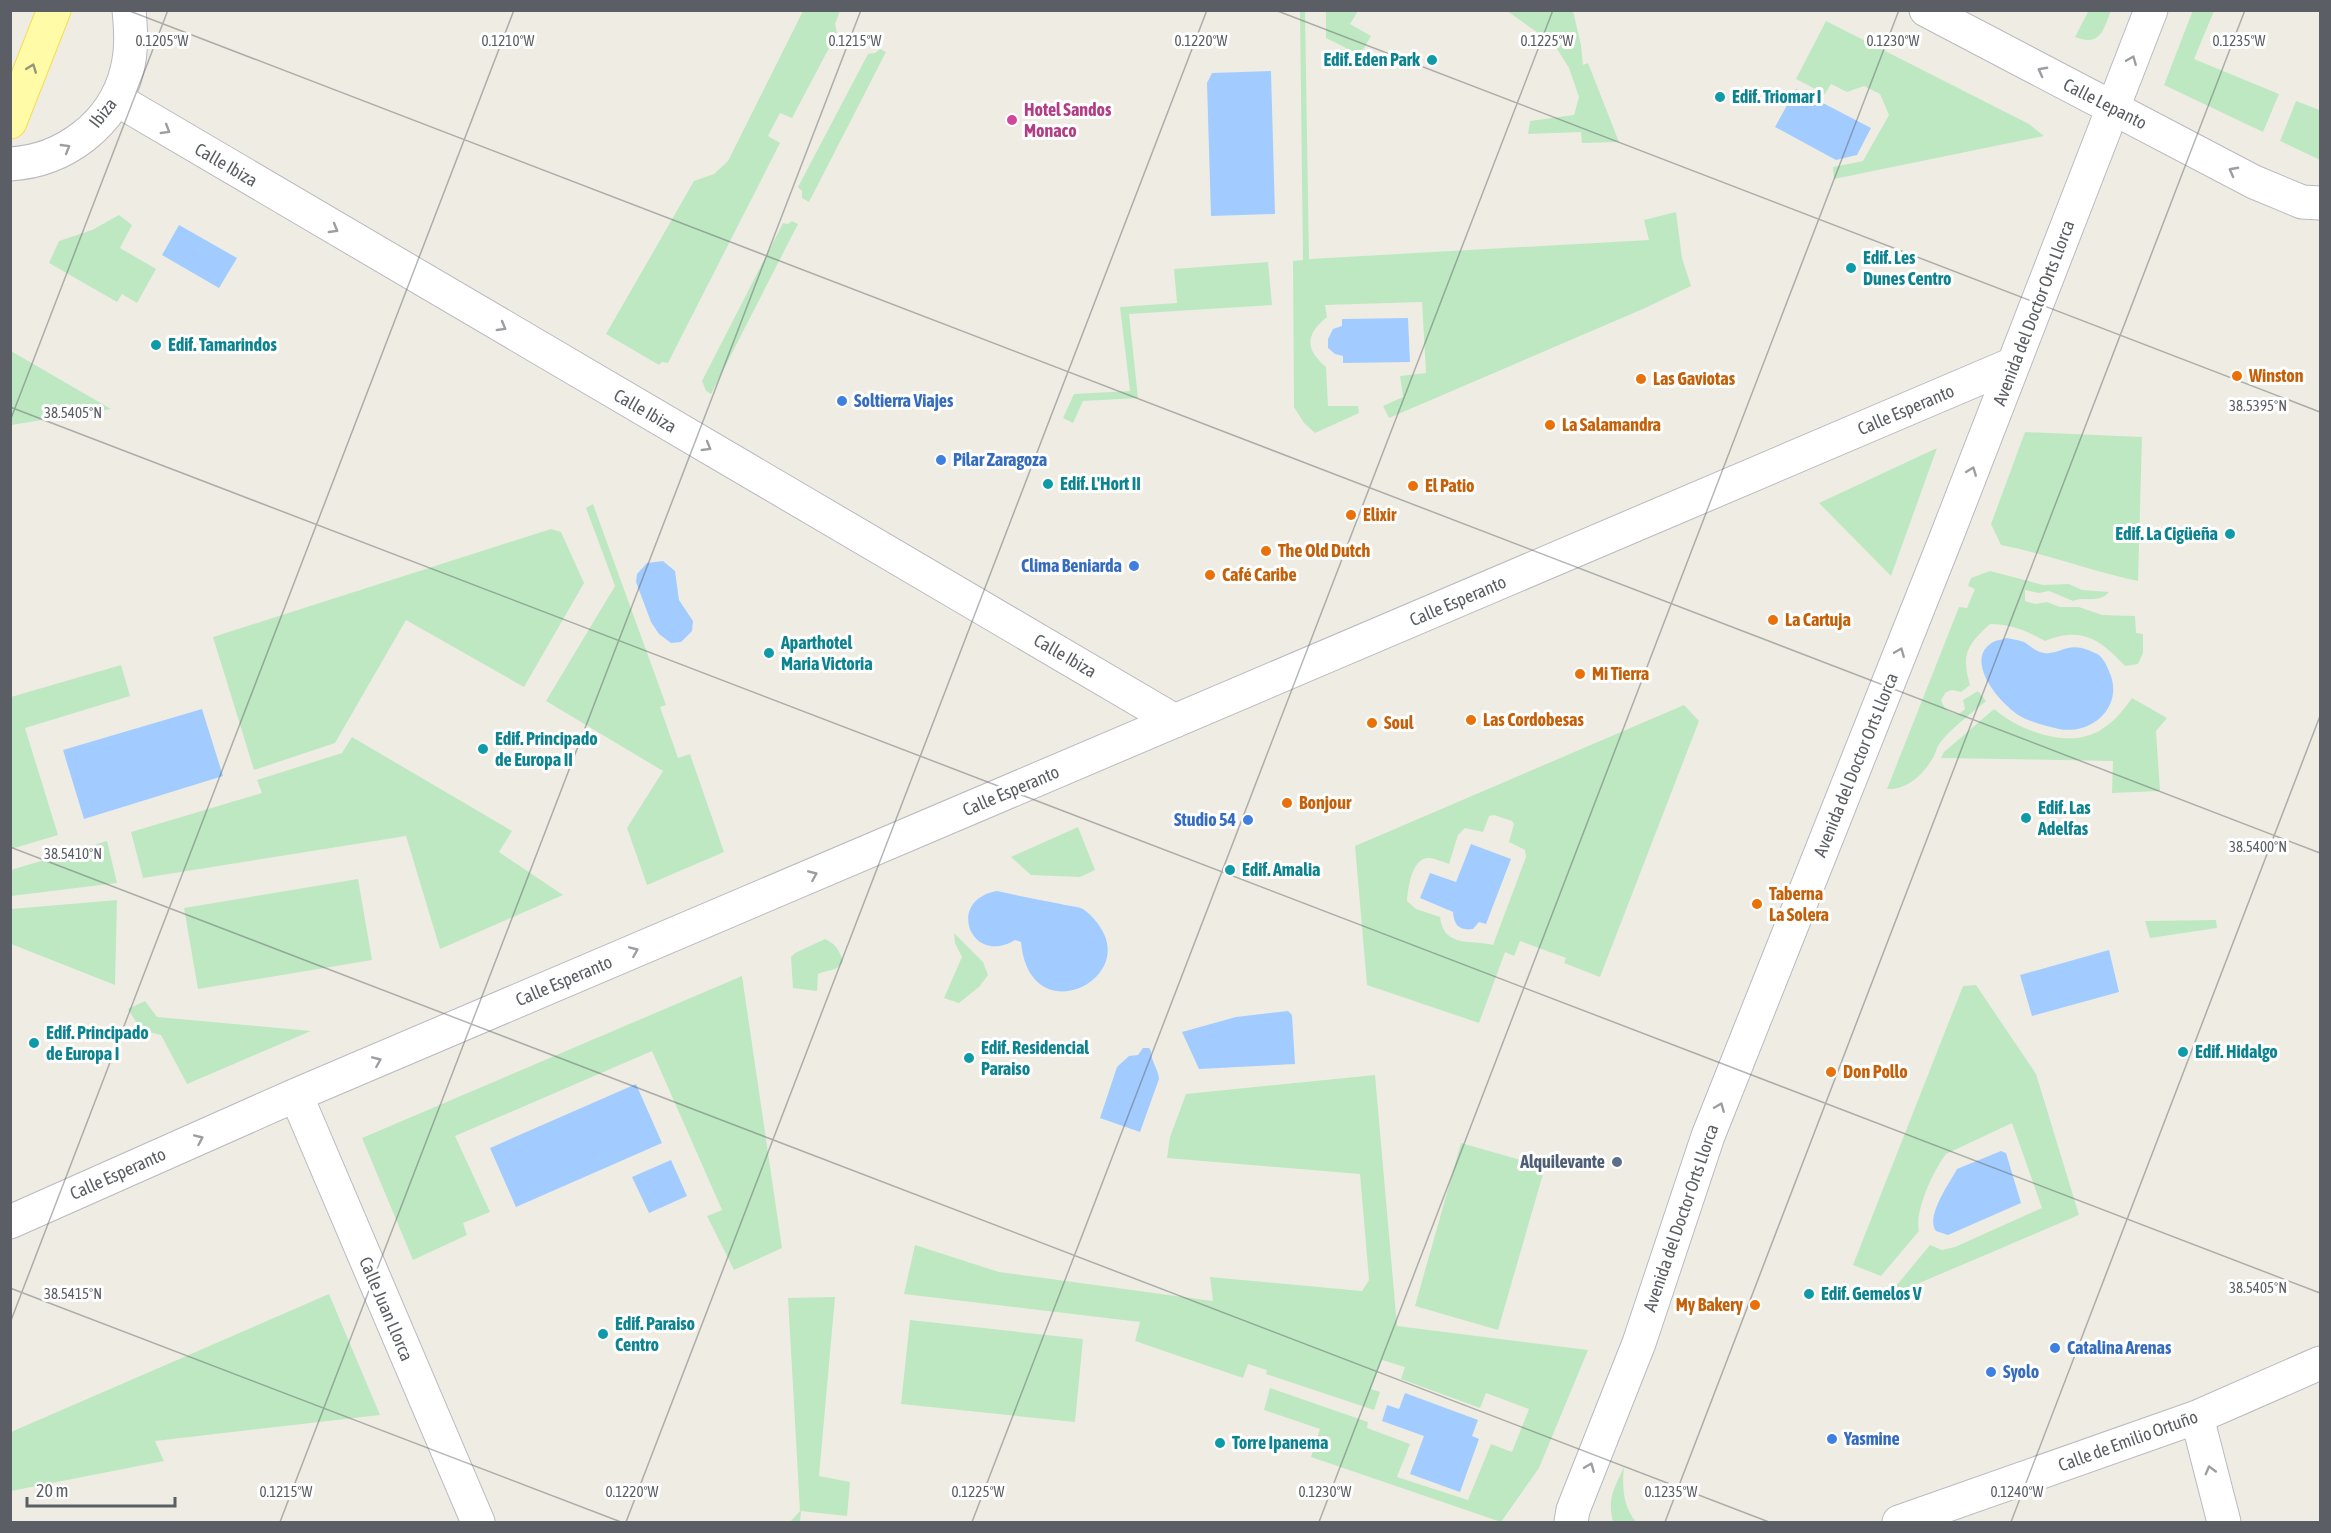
<svg xmlns="http://www.w3.org/2000/svg" width="2331" height="1533" viewBox="0 0 2331 1533" font-family="'Asap Condensed',sans-serif">
  <style>
    .green { fill: #bee8c2; fill-rule: evenodd }
    .water { fill: #a2ccff }
    .lines { fill: none; stroke-linecap: round; stroke-linejoin: round }
    .minor-casing { stroke: #b8bac0; stroke-width: 35 }
    .major-casing { stroke: #f8dd52; stroke-width: 35 }
    .minor { stroke: #fff; stroke-width: 33 }
    .major { stroke: #fffba7; stroke-width: 33 }
    .oneway { stroke: #9d9ea2 }
    .oneway2 { stroke: #94957b }
    .ticks { fill: none; stroke: #5b5e64; stroke-width: 1.5; stroke-opacity: 0.45 }
    .culture-dot { fill: #0f9aa8; stroke: #fff; stroke-width: 2 }
    .hotel-dot { fill: #d1479c; stroke: #fff; stroke-width: 2 }
    .food-dot { fill: #e8710a; stroke: #fff; stroke-width: 2 }
    .shop-dot { fill: #3f7fe0; stroke: #fff; stroke-width: 2 }
    .service-dot { fill: #5c6f8a; stroke: #fff; stroke-width: 2 }
    .labels { text-anchor: middle; stroke-width: 6; stroke-linejoin: round; paint-order: stroke }
    .culture-label { font-size: 18px; font-weight: bold; fill: #0d838f; stroke: #fff; text-anchor: start }
    .street-label { font-size: 18px; fill: #5b5e64; stroke: #fff }
    .hotel-label { font-size: 18px; font-weight: bold; fill: #b23c85; stroke: #fff; text-anchor: start }
    .food-label { font-size: 18px; font-weight: bold; fill: #c56008; stroke: #fff; text-anchor: start }
    .shop-label { font-size: 18px; font-weight: bold; fill: #366cbe; stroke: #fff; text-anchor: start }
    .service-label { font-size: 18px; font-weight: bold; fill: #4e5e75; stroke: #fff; text-anchor: end }
    .ticks-label { font-size: 15px; text-anchor: middle; fill: #5b5e64; stroke: #fff; stroke-width: 6; stroke-linejoin: round; paint-order: stroke }
  </style>
  <rect width="100%" height="100%" fill="#efede3"/>
  <!-- green -->
  <path class="green" d="M 2089,10 L 2111,11 C 2103,30 2101,47 2075,37 Z
    M 2193,10 L 2214,11 L 2194,59 L 2279,94 L 2263,132 L 2164,85 Z
    M 803,11 L 840,11 L 835,24 L 837,33 L 792,118 L 780,113 L 768,136 L 780,143 L 668,363 L 662,362 L 659,365 L 606,334 L 694,181 L 714,174 L 728,161 Z
    M 1300,11 L 1305,11 L 1309,259 L 1649,240 L 1644,220 L 1676,212 L 1682,258 L 1691,286 L 1643,309 L 1389,418 L 1383,406 L 1403,397 L 1400,376 L 1426,373 L 1422,302 L 1325,305 L 1327,317 C 1305,335 1305,349 1326,367 L 1328,406 L 1358,406 L 1359,413 L 1315,433 L 1304,423 L 1294,407 L 1293,261 L 1303,260 Z
    M 1326,11 L 1358,11 L 1350,24 L 1371,36 L 1360,55 L 1326,38 Z
    M 1507,11 L 1573,11 L 1581,45 L 1583,65 L 1588,63 L 1619,142 L 1582,143 L 1581,132 L 1528,134 L 1530,121 L 1574,115 L 1579,97 L 1569,68 L 1554,44 Z
    M 1826,21 L 2029,124 L 2044,136 L 1834,179 L 1833,167 L 1863,161 L 1889,115 L 1880,94 L 1864,86 L 1847,92 L 1831,84 L 1825,94 L 1796,79 Z
    M 880,49 L 886,52 L 809,202 L 802,198 L 802,191 L 798,187 L 868,54 L 875,53 Z
    M 2296,101 L 2320,110 L 2320,160 L 2280,141 Z
    M 119,215 L 132,225 L 120,248 L 156,269 L 137,303 L 122,294 L 117,302 L 49,263 L 59,241 L 92,230 Z
    M 792,221 L 798,224 L 711,394 L 706,391 L 702,381 L 783,223 L 788,224 Z
    M 1268,262 L 1272,305 L 1129,314 L 1138,398 L 1083,401 L 1073,423 L 1063,418 L 1074,394 L 1130,391 L 1120,307 L 1177,303 L 1174,269 Z
    M 11,351 L 111,409 L 11,425 Z
    M 2025,432 L 2142,437 L 2138,581 C 2091,571 2047,554 2001,545 L 1991,524 Z
    M 1937,448 L 1891,576 L 1819,503 Z
    M 593,504 L 666,705 L 660,707 L 678,758 L 690,754 L 724,852 L 647,885 L 627,828 L 663,771 L 546,701 L 615,586 L 586,508 Z
    M 551,529 L 561,532 L 584,583 L 524,687 L 406,620 L 335,743 L 254,770 L 213,637 Z
    M 1990,571 L 2043,585 L 2069,584 L 2082,590 L 2109,592 C 2098,604 2086,596 2073,601 L 2049,591 L 2039,593 L 2025,590 L 2025,601 L 2035,604 L 2047,602 L 2060,607 L 2079,607 L 2102,615 L 2135,616 L 2136,633 L 2143,634 L 2143,653 L 2138,664 L 2125,666 C 2100,639 2081,626 2045,641 C 2027,631 2011,624 1990,624 C 1967,645 1961,654 1970,685 L 1961,692 L 1952,690 L 1946,692 L 1941,700 C 1945,710 1948,713 1959,714 L 1965,709 L 1963,700 L 1978,691 L 1986,701 C 1973,712 1949,730 1940,743 C 1937,746 1936,752 1934,756 C 1924,774 1908,790 1887,789 L 1959,607 L 1967,608 L 1975,589 L 1968,586 L 1971,578 Z
    M 121,665 L 130,696 L 25,728 L 58,835 L 11,849 L 11,697 Z
    M 2132,698 L 2167,718 L 2156,731 L 2160,791 L 2112,793 L 2113,761 L 1941,758 L 1944,752 L 1994,709 C 2020,731 2067,749 2099,731 C 2113,723 2123,711 2132,698 Z
    M 1684,705 L 1699,721 L 1600,977 L 1564,963 L 1566,958 L 1520,941 L 1514,956 L 1505,952 L 1479,1023 L 1367,985 L 1355,846 ZM 1494,815 L 1512,821 L 1514,824 L 1509,842 L 1525,850 L 1526,857 L 1493,945 C 1472,939 1444,949 1440,917 L 1416,909 L 1407,901 C 1408,888 1412,856 1430,858 C 1436,859 1443,862 1449,864 L 1458,835 L 1465,828 L 1483,832 L 1489,816 Z
    M 352,737 L 512,831 L 499,852 L 563,895 L 440,949 L 406,836 L 143,878 L 131,832 L 262,793 L 257,780 L 342,753 Z
    M 1078,827 L 1095,870 L 1080,877 L 1031,875 L 1011,857 Z
    M 107,841 L 117,883 L 11,896 L 11,870 Z
    M 358,879 L 372,960 L 198,989 L 184,908 Z
    M 117,900 L 115,985 L 11,944 L 11,909 Z
    M 2216,920 L 2217,928 L 2150,938 L 2145,921 Z
    M 954,933 L 983,962 L 988,975 L 979,987 L 959,1003 L 944,998 L 962,957 L 955,943 Z
    M 825,939 C 836,944 839,950 843,961 C 837,972 829,969 818,974 L 817,991 L 793,988 L 791,957 L 795,953 Z
    M 742,976 L 782,1248 L 734,1270 L 707,1216 L 722,1210 L 652,1051 L 455,1136 L 490,1212 L 463,1223 L 467,1235 L 413,1260 L 362,1138 Z
    M 1976,985 L 2036,1074 L 2079,1215 L 1896,1293 L 1891,1292 L 1930,1245 L 1942,1250 L 1955,1247 L 2042,1208 L 2012,1123 L 1946,1154 C 1934,1169 1914,1212 1919,1231 L 1881,1276 L 1853,1265 L 1963,986 Z
    M 145,1001 L 157,1017 L 311,1031 L 187,1084 L 161,1035 L 141,1030 L 128,1009 Z
    M 1375,1075 L 1397,1326 L 1588,1350 L 1539,1468 L 1501,1522 L 1311,1457 L 1320,1429 L 1264,1410 L 1270,1388 L 1368,1422 L 1367,1428 L 1410,1444 L 1397,1477 L 1468,1500 L 1491,1444 L 1512,1452 L 1529,1409 L 1486,1393 L 1480,1408 L 1401,1379 L 1405,1367 L 1382,1360 L 1371,1389 L 1380,1392 L 1374,1410 L 1266,1374 L 1267,1370 L 1248,1364 L 1243,1378 L 1135,1341 L 1140,1322 L 904,1294 L 915,1245 L 999,1272 L 1213,1301 L 1210,1277 L 1362,1291 L 1369,1280 L 1360,1174 L 1167,1158 L 1170,1137 L 1186,1094 Z
    M 1461,1143 L 1545,1167 L 1498,1330 L 1415,1306 Z
    M 329,1294 L 380,1415 L 155,1441 L 164,1461 L 11,1491 L 11,1432 Z
    M 835,1297 L 819,1476 L 850,1482 L 847,1516 L 801,1511 L 800,1522 L 790,1522 L 800,1511 L 788,1298 Z
    M 910,1320 L 1083,1339 L 1075,1422 L 901,1404 Z
    M 1624,1467 C 1622,1487 1623,1506 1636,1522 L 1613,1522 C 1607,1498 1614,1489 1624,1467 Z"/>
  <!-- water -->
  <path class="water" d="M 1271,71 L 1275,214 L 1211,216 L 1207,83 L 1212,73 Z
    M 1796,89 L 1871,128 L 1857,155 L 1836,160 L 1775,127 Z
    M 179,225 L 237,258 L 219,288 L 162,255 Z
    M 1408,318 L 1410,362 L 1343,363 L 1343,356 L 1335,354 L 1328,348 L 1328,339 L 1333,329 L 1342,326 L 1342,319 Z
    M 663,561 L 675,571 L 679,600 L 693,621 L 692,631 L 681,642 L 671,643 L 659,634 L 651,622 L 636,582 L 637,574 L 647,563 Z
    M 2006,638 C 2012,639 2019,640 2024,642 C 2031,646 2036,652 2044,653 C 2060,655 2066,642 2088,650 C 2092,652 2097,653 2100,656 C 2106,662 2108,669 2111,676 C 2122,709 2090,735 2059,729 C 2047,726 2030,722 2020,716 C 2001,705 1962,660 1993,642 C 1997,640 2002,640 2006,638 Z
    M 202,709 L 223,776 L 84,819 L 63,750 Z
    M 1471,844 L 1511,859 L 1486,924 L 1479,922 L 1473,929 C 1459,931 1454,925 1453,912 L 1420,898 L 1430,873 L 1456,882 Z
    M 997,891 C 1019,896 1040,900 1061,904 C 1068,906 1077,906 1083,909 C 1092,915 1100,925 1104,934 C 1128,985 1029,1029 1021,942 L 1015,940 C 971,967 945,900 997,891 Z
    M 2109,950 L 2119,992 L 2032,1016 L 2020,975 Z
    M 1288,1011 L 1292,1015 L 1295,1064 L 1199,1069 L 1182,1032 L 1236,1017 Z
    M 1143,1048 L 1149,1048 L 1151,1051 C 1151,1062 1158,1068 1159,1079 L 1140,1132 L 1100,1118 L 1117,1067 L 1129,1056 L 1138,1055 Z
    M 636,1084 L 662,1143 L 516,1207 L 490,1148 Z
    M 2001,1151 L 2006,1153 L 2021,1203 L 1948,1235 L 1936,1231 C 1925,1217 1949,1184 1957,1169 Z
    M 671,1160 L 687,1196 L 649,1213 L 632,1177 Z
    M 1405,1393 L 1478,1420 L 1472,1436 L 1479,1439 L 1460,1492 L 1410,1474 L 1424,1436 L 1382,1421 L 1387,1405 L 1399,1409 Z"/>
  <g class="lines">
    <defs>
      <path id="minor" d="M 1926,10 L 2254,182 L 2302,202 L 2320,203
        M 116,99 L 1175,721
        M 10,164 C 64,161 114,124 127,70 C 132,50 131,31 129,10
        M 296,1095 L 478,1522
        M 10,1222 L 296,1095 L 2013,364
        M 2197,1417 L 2224,1522
        M 1571,1522 L 1573,1510 L 1639,1343 L 1708,1136 L 1946,538 L 2151,10
        M 1899,1522 L 2197,1417 L 2320,1363"/>
      <path id="major" d="M 10,122 L 54,10"/>
    </defs>
    <!-- minor casing -->
    <use href="#minor" class="minor-casing"/>
    <!-- major casing -->
    <use href="#major" class="major-casing"/>
    <!-- minor -->
    <use href="#minor" class="minor"/>
    <!-- major -->
    <use href="#major" class="major"/>
  </g>
  <!-- one-way arrows -->
  <defs><path id="oneway-chevron" d="M-2-3.5L2.5 0L-2 3.5" fill="none" stroke-width="1.6" stroke-linecap="round" stroke-linejoin="round" transform="scale(1.5)"/></defs>
  <g class="oneway">
    <use href="#oneway-chevron" transform="translate(2132 60) rotate(-68)"/>
    <use href="#oneway-chevron" transform="translate(2042 71) rotate(-152)"/>
    <use href="#oneway-chevron" transform="translate(166 130) rotate(31)"/>
    <use href="#oneway-chevron" transform="translate(66 148) rotate(-30)"/>
    <use href="#oneway-chevron" transform="translate(2233 171) rotate(-152)"/>
    <use href="#oneway-chevron" transform="translate(334 229) rotate(30)"/>
    <use href="#oneway-chevron" transform="translate(502 327) rotate(30)"/>
    <use href="#oneway-chevron" transform="translate(707 447) rotate(30)"/>
    <use href="#oneway-chevron" transform="translate(1972 471) rotate(-69)"/>
    <use href="#oneway-chevron" transform="translate(1900 652) rotate(-68)"/>
    <use href="#oneway-chevron" transform="translate(813 875) rotate(-23)"/>
    <use href="#oneway-chevron" transform="translate(634 951) rotate(-23)"/>
    <use href="#oneway-chevron" transform="translate(377 1061) rotate(-23)"/>
    <use href="#oneway-chevron" transform="translate(1720 1107) rotate(-68)"/>
    <use href="#oneway-chevron" transform="translate(199 1139) rotate(-24)"/>
    <use href="#oneway-chevron" transform="translate(1590 1467) rotate(-68)"/>
    <use href="#oneway-chevron" transform="translate(2210 1470) rotate(-105)"/>
  </g>
  <use class="oneway2" href="#oneway-chevron" transform="translate(32 68) rotate(-69)"/>
  <!-- ticks -->
  <path class="ticks" d="M 127,10 L 2320,853M 1275,10 L 2320,412M 10,407 L 2320,1293M 10,421 L 168,10M 10,847 L 1769,1522M 10,1288 L 621,1522M 10,1323 L 514,10M 280,1522 L 861,10M 626,1522 L 1207,10M 972,1522 L 1553,10M 1319,1522 L 1899,10M 1665,1522 L 2245,10M 2011,1522 L 2320,716"/>
  <!-- markers -->
  <g class="culture-dot">
    <circle cx="1432" cy="60" r="6"/>
    <circle cx="1720" cy="97" r="6"/>
    <circle cx="1851" cy="268" r="6"/>
    <circle cx="156" cy="345" r="6"/>
    <circle cx="1048" cy="484" r="6"/>
    <circle cx="2230" cy="534" r="6"/>
    <circle cx="769" cy="653" r="6"/>
    <circle cx="483" cy="749" r="6"/>
    <circle cx="2026" cy="818" r="6"/>
    <circle cx="1230" cy="870" r="6"/>
    <circle cx="34" cy="1043" r="6"/>
    <circle cx="2183" cy="1052" r="6"/>
    <circle cx="969" cy="1058" r="6"/>
    <circle cx="1809" cy="1294" r="6"/>
    <circle cx="603" cy="1334" r="6"/>
    <circle cx="1220" cy="1443" r="6"/>
  </g>
  <circle class="hotel-dot" cx="1012" cy="120" r="6"/>
  <g class="food-dot">
    <circle cx="2237" cy="376" r="6"/>
    <circle cx="1641" cy="379" r="6"/>
    <circle cx="1550" cy="425" r="6"/>
    <circle cx="1413" cy="486" r="6"/>
    <circle cx="1351" cy="515" r="6"/>
    <circle cx="1266" cy="551" r="6"/>
    <circle cx="1210" cy="575" r="6"/>
    <circle cx="1773" cy="620" r="6"/>
    <circle cx="1580" cy="674" r="6"/>
    <circle cx="1471" cy="720" r="6"/>
    <circle cx="1372" cy="723" r="6"/>
    <circle cx="1287" cy="803" r="6"/>
    <circle cx="1757" cy="904" r="6"/>
    <circle cx="1831" cy="1072" r="6"/>
    <circle cx="1755" cy="1305" r="6"/>
  </g>
  <g class="shop-dot">
    <circle cx="842" cy="401" r="6"/>
    <circle cx="941" cy="460" r="6"/>
    <circle cx="1134" cy="566" r="6"/>
    <circle cx="1248" cy="820" r="6"/>
    <circle cx="2055" cy="1348" r="6"/>
    <circle cx="1991" cy="1372" r="6"/>
    <circle cx="1832" cy="1439" r="6"/>
  </g>
  <circle class="service-dot" cx="1617" cy="1162" r="6"/>
  <g class="labels">
    <!-- culture labels -->
    <g class="culture-label">
      <text x="1420" y="66" text-anchor="end">Edif. Eden Park</text>
      <text x="1732" y="103">Edif. Triomar I</text>
      <text x="1863" y="264">Edif. Les<tspan x="1863" dy="21">Dunes Centro</tspan></text>
      <text x="168" y="351">Edif. Tamarindos</text>
      <text x="1060" y="490">Edif. L'Hort II</text>
      <text x="2218" y="540" text-anchor="end">Edif. La Cigüeña</text>
      <text x="781" y="649">Aparthotel<tspan x="781" dy="21">Maria Victoria</tspan></text>
      <text x="495" y="745">Edif. Principado<tspan x="495" dy="21">de Europa II</tspan></text>
      <text x="2038" y="814">Edif. Las<tspan x="2038" dy="21">Adelfas</tspan></text>
      <text x="1242" y="876">Edif. Amalia</text>
      <text x="46" y="1039">Edif. Principado<tspan x="46" dy="21">de Europa I</tspan></text>
      <text x="981" y="1054">Edif. Residencial<tspan x="981" dy="21">Paraiso</tspan></text>
      <text x="2195" y="1058">Edif. Hidalgo</text>
      <text x="1821" y="1300">Edif. Gemelos V</text>
      <text x="615" y="1330">Edif. Paraiso<tspan x="615" dy="21">Centro</tspan></text>
      <text x="1232" y="1449">Torre Ipanema</text>
    </g>
    <!-- street labels -->
    <g class="street-label">
      <text transform="translate(2105 104) rotate(27)" y="6">Calle Lepanto</text>
      <text transform="translate(103 113) rotate(-52)" y="6">Ibiza</text>
      <text transform="translate(226 165) rotate(30)" y="6">Calle Ibiza</text>
      <text transform="translate(2034 313) rotate(-69)" y="6">Avenida del Doctor Orts Llorca</text>
      <text transform="translate(1906 410) rotate(-23)" y="6">Calle Esperanto</text>
      <text transform="translate(645 411) rotate(30)" y="6">Calle Ibiza</text>
      <text transform="translate(1458 601) rotate(-23)" y="6">Calle Esperanto</text>
      <text transform="translate(1065 656) rotate(30)" y="6">Calle Ibiza</text>
      <text transform="translate(1856 765) rotate(-68)" y="6">Avenida del Doctor Orts Llorca</text>
      <text transform="translate(1011 791) rotate(-23)" y="6">Calle Esperanto</text>
      <text transform="translate(564 981) rotate(-23)" y="6">Calle Esperanto</text>
      <text transform="translate(118 1174) rotate(-24)" y="6">Calle Esperanto</text>
      <text transform="translate(1681 1218) rotate(-71)" y="6">Avenida del Doctor Orts Llorca</text>
      <text transform="translate(386 1309) rotate(67)" y="6">Calle Juan Llorca</text>
      <text transform="translate(2128 1441) rotate(-20)" y="6">Calle de Emilio Ortuño</text>
    </g>
    <!-- hotel labels -->
    <g class="hotel-label">
      <text x="1024" y="116">Hotel Sandos<tspan x="1024" dy="21">Monaco</tspan></text>
    </g>
    <!-- food labels -->
    <g class="food-label">
      <text x="2249" y="382">Winston</text>
      <text x="1653" y="385">Las Gaviotas</text>
      <text x="1562" y="431">La Salamandra</text>
      <text x="1425" y="492">El Patio</text>
      <text x="1363" y="521">Elixir</text>
      <text x="1278" y="557">The Old Dutch</text>
      <text x="1222" y="581">Café Caribe</text>
      <text x="1785" y="626">La Cartuja</text>
      <text x="1592" y="680">Mi Tierra</text>
      <text x="1483" y="726">Las Cordobesas</text>
      <text x="1384" y="729">Soul</text>
      <text x="1299" y="809">Bonjour</text>
      <text x="1769" y="900">Taberna<tspan x="1769" dy="21">La Solera</tspan></text>
      <text x="1843" y="1078">Don Pollo</text>
      <text x="1743" y="1311" text-anchor="end">My Bakery</text>
    </g>
    <!-- shop labels -->
    <g class="shop-label">
      <text x="854" y="407">Soltierra Viajes</text>
      <text x="953" y="466">Pilar Zaragoza</text>
      <text x="1122" y="572" text-anchor="end">Clima Beniarda</text>
      <text x="1236" y="826" text-anchor="end">Studio 54</text>
      <text x="2067" y="1354">Catalina Arenas</text>
      <text x="2003" y="1378">Syolo</text>
      <text x="1844" y="1445">Yasmine</text>
    </g>
    <!-- service labels -->
    <g class="service-label">
      <text x="1605" y="1168">Alquilevante</text>
    </g>
  </g>
  <g class="ticks-label">
    <text x="508" y="46">0.1210°W</text>
    <text x="162" y="46">0.1205°W</text>
    <text x="855" y="46">0.1215°W</text>
    <text x="1201" y="46">0.1220°W</text>
    <text x="1547" y="46">0.1225°W</text>
    <text x="1893" y="46">0.1230°W</text>
    <text x="2239" y="46">0.1235°W</text>
    <text x="2258" y="411">38.5395°N</text>
    <text x="73" y="418">38.5405°N</text>
    <text x="2258" y="852">38.5400°N</text>
    <text x="73" y="859">38.5410°N</text>
    <text x="2258" y="1293">38.5405°N</text>
    <text x="73" y="1299">38.5415°N</text>
    <text x="286" y="1497">0.1215°W</text>
    <text x="632" y="1497">0.1220°W</text>
    <text x="978" y="1497">0.1225°W</text>
    <text x="1325" y="1497">0.1230°W</text>
    <text x="1671" y="1497">0.1235°W</text>
    <text x="2017" y="1497">0.1240°W</text>
  </g>
  <!-- border -->
  <rect width="2331" height="1533" fill="none" stroke="#5b5e64" stroke-width="24"/>
  <!-- scale -->
  <path d="M27 1497v9h148v-9" fill="none" stroke="#5b5e64" stroke-width="3"/>
  <text x="36" y="1497" font-size="18" fill="#5b5e64" stroke="#ffffff" stroke-width="4.5" paint-order="stroke">20 m</text>
</svg>
